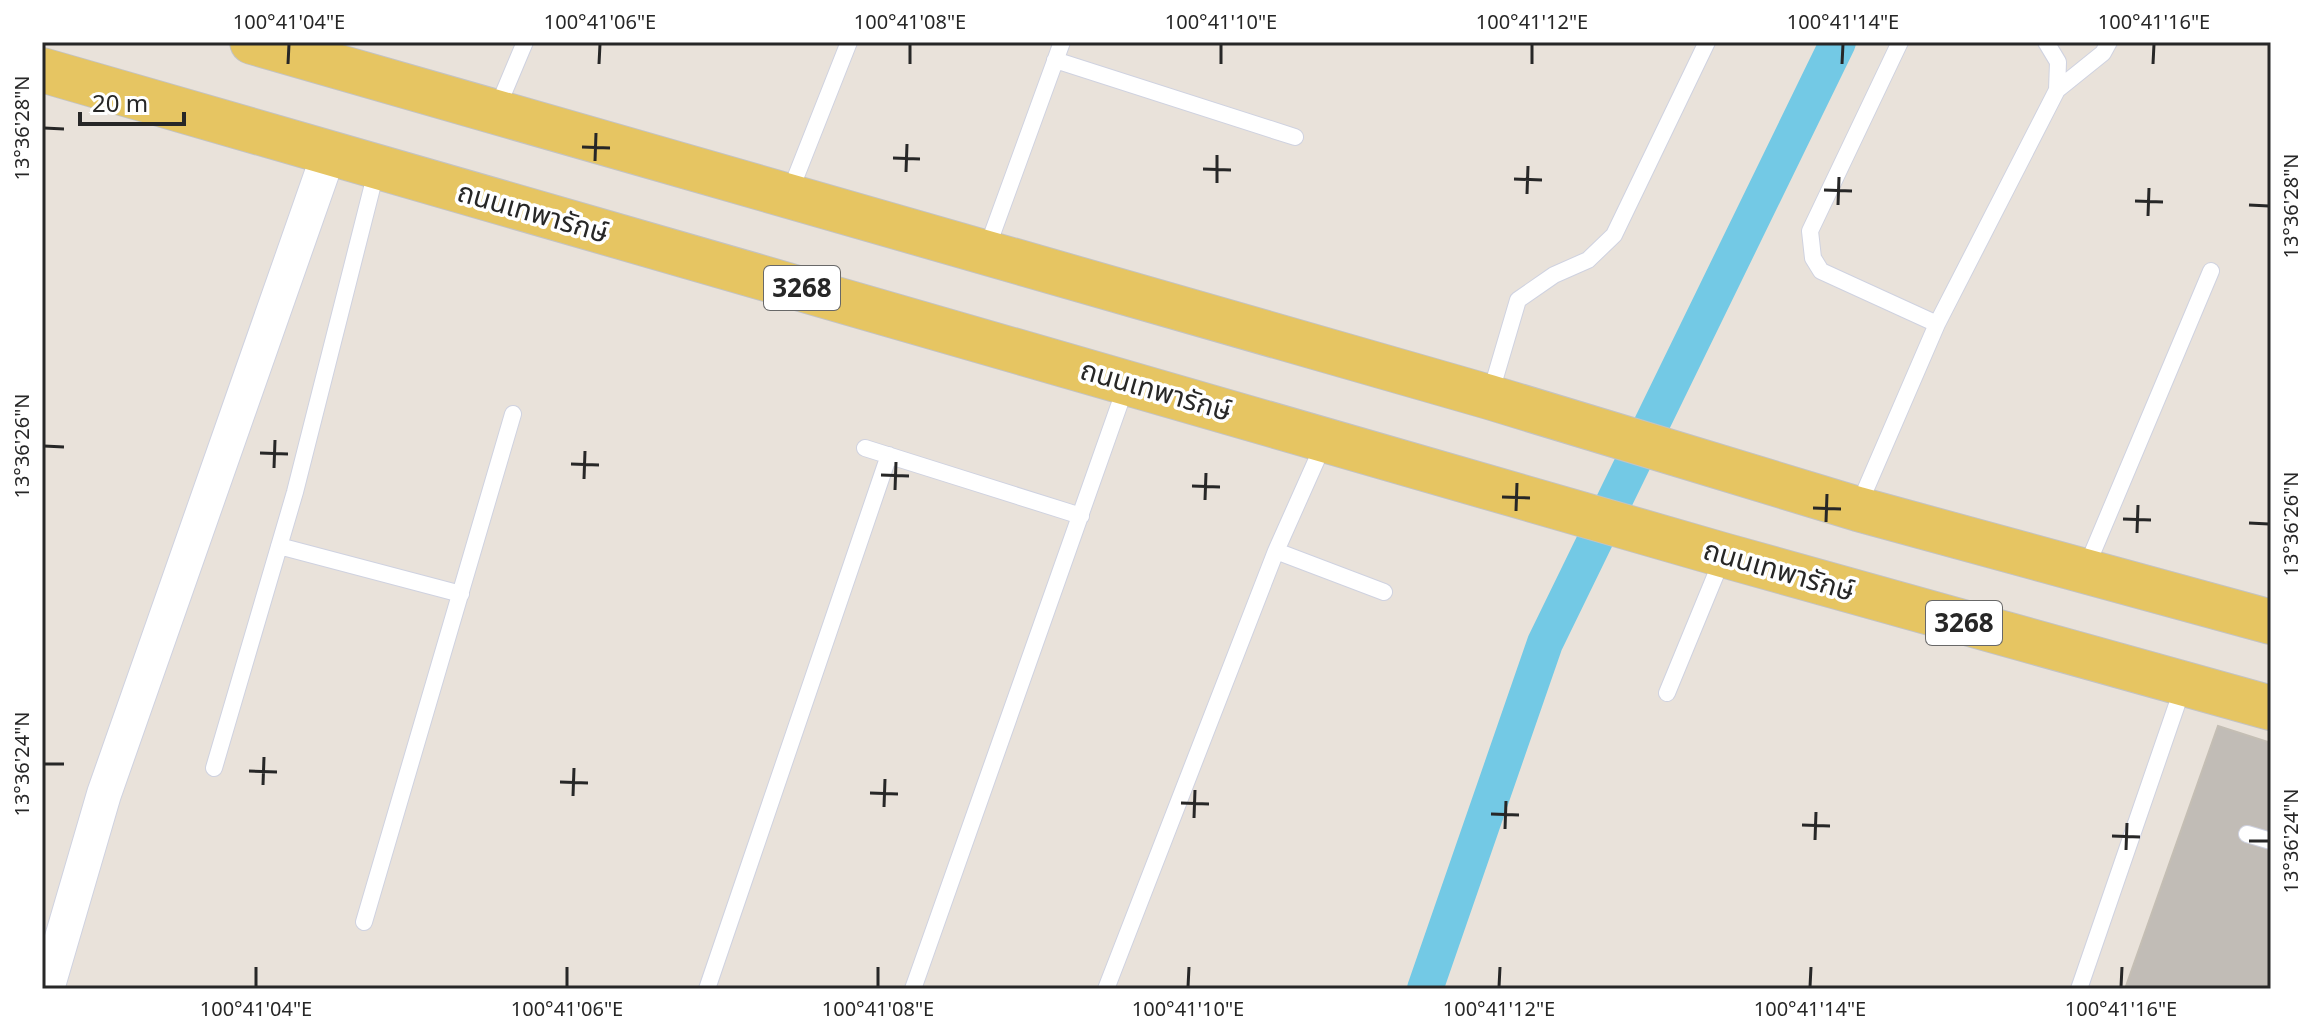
<svg xmlns="http://www.w3.org/2000/svg" width="2313" height="1031" viewBox="0 0 2313 1031" font-family="'Noto Sans','Noto Sans Thai',sans-serif">
  <style>
    .lines { fill: none; stroke-linecap: round; stroke-linejoin: round }
    .canal { stroke: #73c9e5; stroke-width: 36 }
    .building { fill: #c1bcb6; stroke: #c4beb4; stroke-width: 2 }
    .lane-casing { stroke: #cfd2e0; stroke-width: 18 }
    .street-casing { stroke: #cfd2e0; stroke-width: 36 }
    .primary-casing { stroke: #c3c3c3; stroke-width: 46 }
    .lane { stroke: #fff; stroke-width: 16 }
    .street { stroke: #fff; stroke-width: 34 }
    .primary { stroke: #e6c562; stroke-width: 44 }
    .ticks { fill: none; stroke: #272727; stroke-width: 3 }
    .labels { text-anchor: middle; stroke-width: 7; stroke-linejoin: round; paint-order: stroke }
    .shield { fill: #fff; stroke: #686868; stroke-width: 2 }
    .shield-label { font-size: 26px; font-weight: bold; fill: #272727 }
    .street-label { font-size: 28px; fill: #272727; stroke: #fff }
    .neatline { fill: none; stroke: #272727; stroke-width: 3 }
    .ticks-label { font-size: 20px; text-anchor: middle; fill: #272727 }
  </style>
  <rect width="100%" height="100%" fill="#e9e2da"/>
  <g class="lines">
    <!-- canal -->
    <path class="canal" d="M 1425,989 L 1545,643 L 1838,42"/>
  </g>
  <!-- building -->
  <path class="building" d="M 2218,726 L 2271,743 L 2271,989 L 2125,989 Z"/>
  <g class="lines">
    <defs>
      <path id="lane" d="M 1900,42 L 1810,231 L 1813,258 L 1821,271 L 1937,324
        M 1055,60 L 1295,137
        M 2057,90 L 2103,53 L 2109,42
        M 496,111 L 525,42
        M 789,194 L 849,42
        M 986,251 L 1062,42
        M 1490,395 L 1518,300 L 1554,275 L 1588,260 L 1614,235 L 1707,42
        M 865,448 L 1081,516
        M 1858,507 L 1937,324 L 2057,90 L 2058,62 L 2046,42
        M 279,546 L 461,594
        M 1276,551 L 1384,592
        M 2086,568 L 2211,271
        M 1667,693 L 1723,557
        M 214,768 L 295,492 L 377,168
        M 2247,834 L 2271,841
        M 364,922 L 513,414
        M 707,989 L 889,455
        M 913,989 L 1127,383
        M 1106,989 L 1276,551 L 1325,441
        M 2079,989 L 2184,684"/>
      <path id="street" d="M 47,989 L 104,794 L 329,153"/>
      <path id="primary" d="M 252,42 L 1489,397 L 1858,509 L 2271,622
        M 42,70 L 1723,555 L 2271,708"/>
    </defs>
    <!-- lane casing -->
    <use href="#lane" class="lane-casing"/>
    <!-- street casing -->
    <use href="#street" class="street-casing"/>
    <!-- primary casing -->
    <use href="#primary" class="primary-casing"/>
    <!-- lane -->
    <use href="#lane" class="lane"/>
    <!-- street -->
    <use href="#street" class="street"/>
    <!-- primary -->
    <use href="#primary" class="primary"/>
  </g>
  <!-- ticks -->
  <path class="ticks" d="M 288,64 L 289,44M 599,64 L 600,44M 910,64 L 910,44M 1221,64 L 1221,44M 1532,64 L 1532,44M 1842,64 L 1843,44M 2153,64 L 2154,44M 44,128 L 64,129M 582,147 L 610,148M 893,158 L 920,159M 595,161 L 596,133M 1203,169 L 1231,170M 906,172 L 907,144M 1514,179 L 1542,180M 1217,183 L 1217,155M 1824,190 L 1852,191M 1527,194 L 1528,166M 2135,201 L 2163,202M 1838,205 L 1839,177M 2249,205 L 2269,206M 2148,216 L 2149,188M 44,446 L 64,447M 260,453 L 288,454M 571,464 L 599,465M 274,468 L 275,440M 881,475 L 909,476M 584,479 L 585,451M 1192,486 L 1220,487M 895,490 L 896,462M 1502,497 L 1530,498M 1205,500 L 1206,473M 1813,508 L 1841,509M 1516,511 L 1517,483M 2123,519 L 2151,520M 1826,522 L 1827,494M 2249,523 L 2269,524M 2137,533 L 2138,505M 44,764 L 64,764M 249,771 L 277,772M 560,782 L 588,783M 263,785 L 264,757M 870,793 L 898,794M 573,796 L 574,768M 1181,803 L 1209,804M 884,807 L 885,779M 1491,814 L 1519,815M 1194,818 L 1195,790M 1802,825 L 1830,826M 1505,829 L 1506,801M 2112,836 L 2140,837M 1815,840 L 1816,812M 2249,841 L 2269,841M 2126,850 L 2127,823M 256,987 L 256,967M 567,987 L 567,967M 878,987 L 878,967M 1188,987 L 1189,967M 1499,987 L 1500,967M 1810,987 L 1811,967M 2121,987 L 2122,967"/>
  <g class="labels">
    <!-- shield labels -->
    <g class="shield">
      <rect x="764" y="266" width="76" height="44" rx="6"/>
      <rect x="1926" y="601" width="76" height="44" rx="6"/>
    </g>
    <g class="shield-label">
      <text x="802" y="297">3268</text>
      <text x="1964" y="632">3268</text>
    </g>
    <!-- street labels -->
    <g class="street-label">
      <text transform="translate(533 212) rotate(16)" y="10">ถนนเทพารักษ์</text>
      <text transform="translate(1156 390) rotate(16)" y="10">ถนนเทพารักษ์</text>
      <text transform="translate(1779 570) rotate(16)" y="10">ถนนเทพารักษ์</text>
    </g>
  </g>
  <!-- border -->
  <rect width="2313" height="1031" fill="none" stroke="#ffffff" stroke-width="88"/>
  <!-- scale -->
  <path d="M80 112v12h104v-12" fill="none" stroke="#272727" stroke-width="4"/>
  <text x="92" y="112" font-size="24" fill="#272727" stroke="#ffffff" stroke-width="6" paint-order="stroke">20 m</text>
  <rect x="44" y="44" width="2225" height="943" class="neatline"/>
  <g class="ticks-label">
    <text x="289" y="29">100°41'04"E</text>
    <text x="600" y="29">100°41'06"E</text>
    <text x="910" y="29">100°41'08"E</text>
    <text x="1221" y="29">100°41'10"E</text>
    <text x="1532" y="29">100°41'12"E</text>
    <text x="1843" y="29">100°41'14"E</text>
    <text x="2154" y="29">100°41'16"E</text>
    <text transform="translate(22 128) rotate(-90)" y="7">13°36'28"N</text>
    <text transform="translate(2291 206) rotate(-90)" y="7">13°36'28"N</text>
    <text transform="translate(22 446) rotate(-90)" y="7">13°36'26"N</text>
    <text transform="translate(2291 524) rotate(-90)" y="7">13°36'26"N</text>
    <text transform="translate(22 764) rotate(-90)" y="7">13°36'24"N</text>
    <text transform="translate(2291 841) rotate(-90)" y="7">13°36'24"N</text>
    <text x="256" y="1016">100°41'04"E</text>
    <text x="567" y="1016">100°41'06"E</text>
    <text x="878" y="1016">100°41'08"E</text>
    <text x="1188" y="1016">100°41'10"E</text>
    <text x="1499" y="1016">100°41'12"E</text>
    <text x="1810" y="1016">100°41'14"E</text>
    <text x="2121" y="1016">100°41'16"E</text>
  </g>
</svg>
